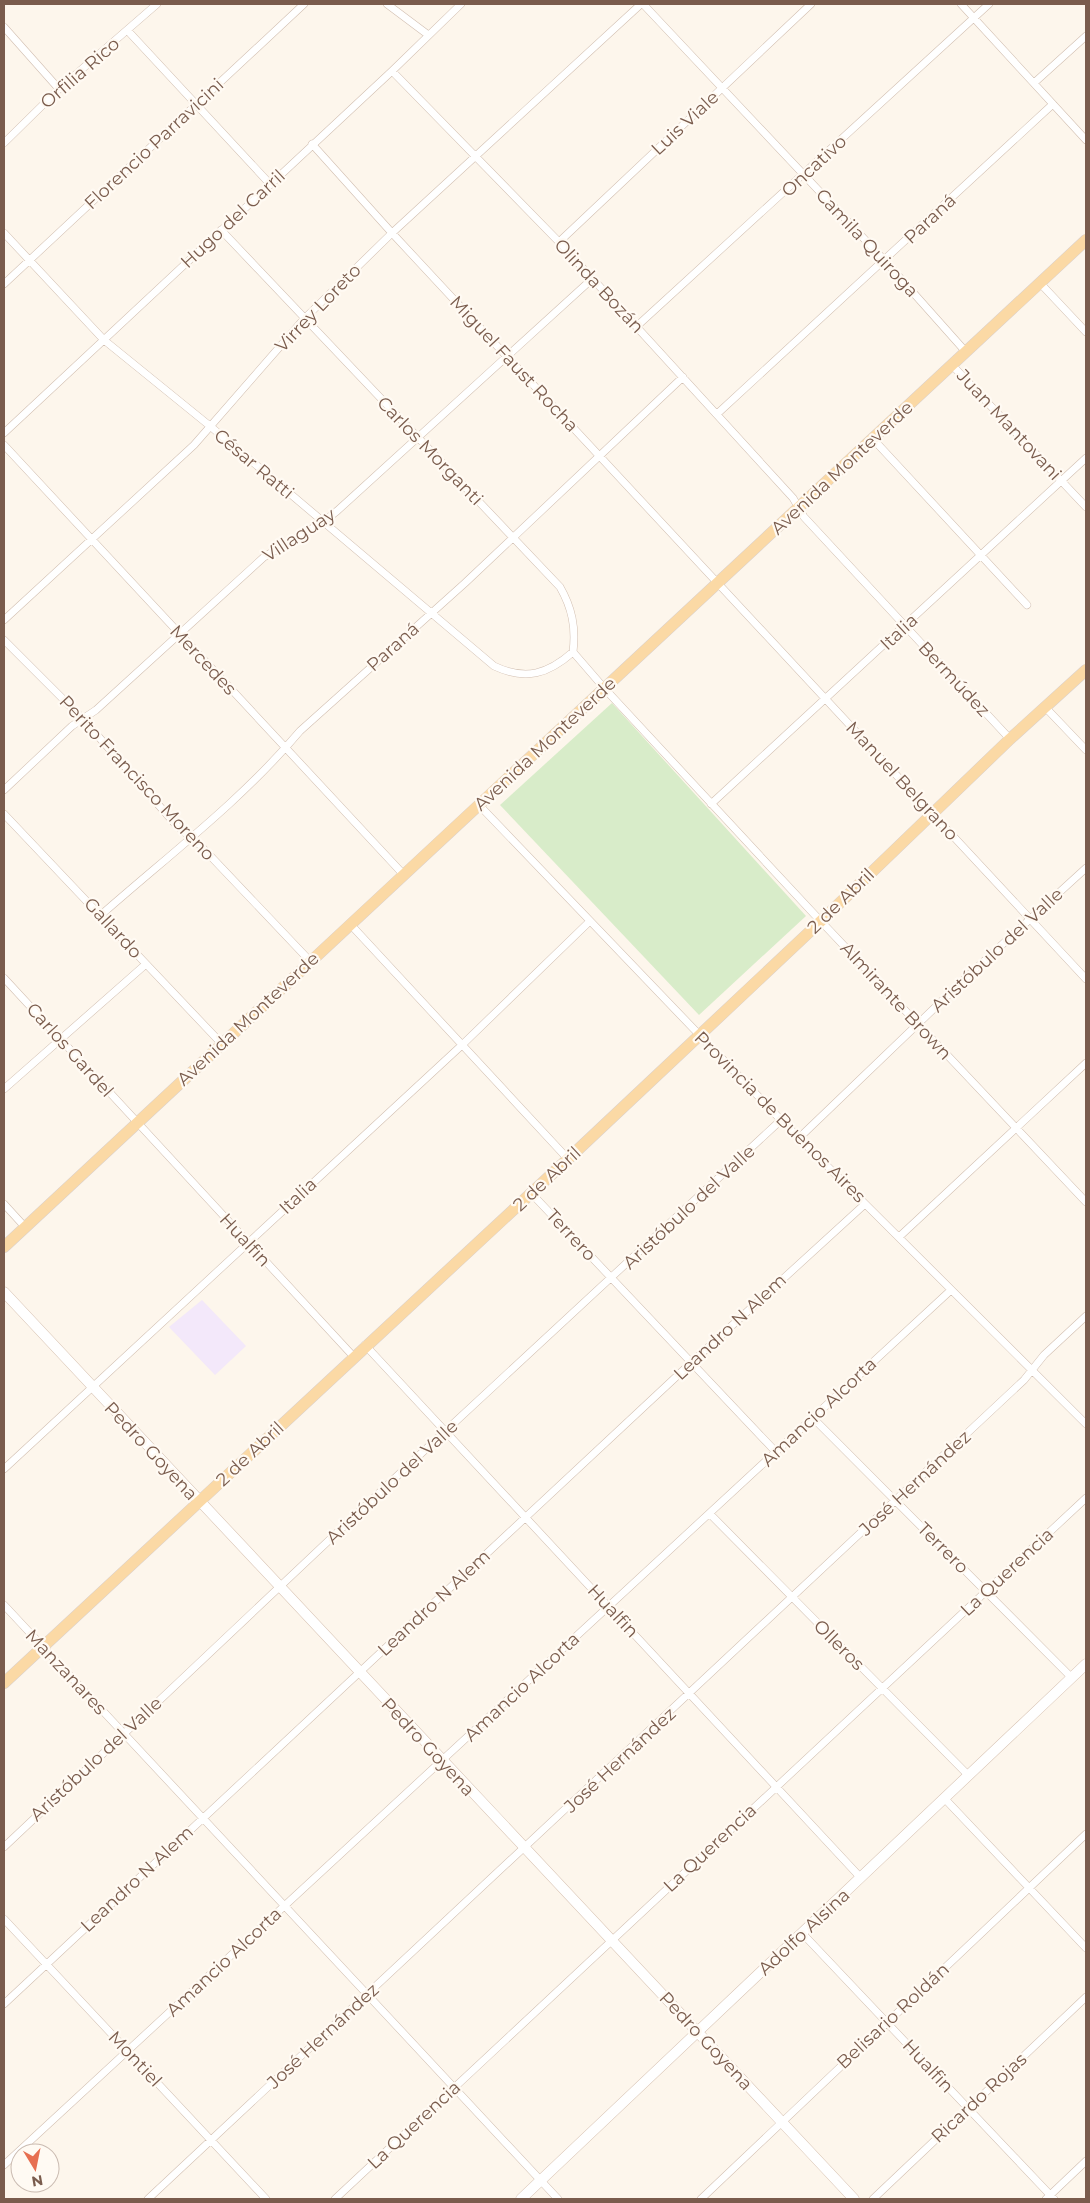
<svg xmlns="http://www.w3.org/2000/svg" width="1090" height="2203" viewBox="0 0 1090 2203" font-family="Montserrat,sans-serif">
  <style>
    .education { fill: #f3e8fa }
    .green { fill: #d8ecc9 }
    .lines { fill: none; stroke-linecap: round; stroke-linejoin: round }
    .street-casing { stroke: #d1beb0; stroke-width: 8 }
    .secondary-casing { stroke: #d6c0b0; stroke-width: 11 }
    .primary-casing { stroke: #dad1cd; stroke-width: 12 }
    .street { stroke: #fff; stroke-width: 7 }
    .secondary { stroke: #fff; stroke-width: 10 }
    .primary { stroke: #fbd9a5; stroke-width: 11 }
    .labels { text-anchor: middle; stroke-width: 4.5; stroke-linejoin: round; paint-order: stroke }
    .street-label { font-size: 18px; fill: #7a5c4d; stroke: #fffaf3 }
  </style>
  <rect width="100%" height="100%" fill="#fdf6ec"/>
  <!-- education -->
  <path class="education" d="M 202,1300 L 246,1346 L 215,1375 L 169,1327 Z"/>
  <!-- green -->
  <path class="green" d="M 612,703 L 806,916 L 699,1015 L 500,805 Z"/>
  <g class="lines">
    <defs>
      <path id="street" d="M 387,4 L 427,34
        M 643,4 L 885,261 L 966,352
        M 961,4 L 1086,140
        M 4,27 L 59,89
        M 128,31 L 270,184
        M 392,71 L 559,242 L 793,498 L 804,517 L 1010,739
        M 1034,83 L 1086,36
        M 4,143 L 59,89 L 157,4
        M 312,144 L 392,233 L 1086,979
        M 221,230 L 560,587 C 572,608 576,627 573,652 L 605,689 L 814,914 L 1086,1202
        M 4,233 L 104,340 L 210,426 L 494,666 C 526,681 548,674 573,652
        M 559,242 L 811,4
        M 1040,283 L 1086,332
        M 4,284 L 304,4
        M 637,326 L 989,4
        M 952,365 L 1086,507
        M 717,414 L 1053,104
        M 4,433 L 392,71 L 461,4
        M 873,439 L 1027,605
        M 4,445 L 403,874
        M 4,620 L 194,445 L 304,319 L 392,233 L 641,4
        M 4,640 L 83,719 L 177,826 L 200,845 L 310,961
        M 1045,707 L 1086,750
        M 4,790 L 72,726 L 96,710 L 264,557 L 323,522 L 337,511 L 592,279
        M 711,804 L 1086,458
        M 479,805 L 781,1120 L 1086,1424
        M 4,814 L 221,1043
        M 101,915 C 169,855 242,800 300,731 L 465,583 L 683,377
        M 351,925 L 568,1159
        M 4,978 L 354,1357
        M 4,1089 L 146,964
        M 800,1137 L 971,973 L 1086,868
        M 531,1193 L 776,1452
        M 4,1204 L 25,1227
        M 899,1237 L 1086,1063
        M 365,1345 L 861,1878
        M 813,1418 L 1072,1678
        M 4,1469 L 462,1045 L 590,921
        M 710,1514 L 969,1776
        M 4,1605 L 558,2199
        M 945,1799 L 1086,1948
        M 4,1847 L 413,1461 L 781,1120
        M 4,1919 L 266,2199
        M 802,1933 L 1054,2199
        M 4,2004 L 692,1362 L 865,1204
        M 4,2165 L 951,1290
        M 148,2199 L 1024,1380 L 1044,1355 L 1086,1316
        M 335,2199 L 1086,1498
        M 701,2199 L 1086,1834
        M 873,2199 L 1086,1997
        M 1046,2199 L 1086,2161"/>
      <path id="secondary" d="M 4,1292 L 854,2199
        M 521,2199 L 1086,1664"/>
      <path id="primary" d="M 4,1247 L 1086,240
        M 4,1683 L 568,1159 L 821,921 L 1010,739 L 1086,670"/>
    </defs>
    <!-- street casing -->
    <use href="#street" class="street-casing"/>
    <!-- secondary casing -->
    <use href="#secondary" class="secondary-casing"/>
    <!-- primary casing -->
    <use href="#primary" class="primary-casing"/>
    <!-- street -->
    <use href="#street" class="street"/>
    <!-- secondary -->
    <use href="#secondary" class="secondary"/>
    <!-- primary -->
    <use href="#primary" class="primary"/>
  </g>
  <g class="labels">
    <!-- street labels -->
    <g class="street-label">
      <text transform="translate(80 73) rotate(-41)" y="6">Orfilia Rico</text>
      <text transform="translate(685 123) rotate(-43)" y="6">Luis Viale</text>
      <text transform="translate(154 144) rotate(-43)" y="6">Florencio Parravicini</text>
      <text transform="translate(814 166) rotate(-43)" y="6">Oncativo</text>
      <text transform="translate(233 219) rotate(-43)" y="6">Hugo del Carril</text>
      <text transform="translate(930 219) rotate(-43)" y="6">Paraná</text>
      <text transform="translate(867 243) rotate(47)" y="6">Camila Quiroga</text>
      <text transform="translate(599 286) rotate(47)" y="6">Olinda Bozán</text>
      <text transform="translate(318 308) rotate(-46)" y="6">Virrey Loreto</text>
      <text transform="translate(514 364) rotate(47)" y="6">Miguel Faust Rocha</text>
      <text transform="translate(1009 425) rotate(47)" y="6">Juan Mantovani</text>
      <text transform="translate(430 451) rotate(46)" y="6">Carlos Morganti</text>
      <text transform="translate(254 464) rotate(40)" y="6">César Ratti</text>
      <text transform="translate(842 468) rotate(-43)" y="6">Avenida Monteverde</text>
      <text transform="translate(299 535) rotate(-33)" y="6">Villaguay</text>
      <text transform="translate(899 632) rotate(-43)" y="6">Italia</text>
      <text transform="translate(393 647) rotate(-42)" y="6">Paraná</text>
      <text transform="translate(203 660) rotate(47)" y="6">Mercedes</text>
      <text transform="translate(954 679) rotate(47)" y="6">Bermúdez</text>
      <text transform="translate(545 744) rotate(-43)" y="6">Avenida Monteverde</text>
      <text transform="translate(137 778) rotate(47)" y="6">Perito Francisco Moreno</text>
      <text transform="translate(902 781) rotate(47)" y="6">Manuel Belgrano</text>
      <text transform="translate(841 901) rotate(-44)" y="6">2 de Abril</text>
      <text transform="translate(113 928) rotate(47)" y="6">Gallardo</text>
      <text transform="translate(997 950) rotate(-43)" y="6">Aristóbulo del Valle</text>
      <text transform="translate(896 1001) rotate(47)" y="6">Almirante Brown</text>
      <text transform="translate(248 1019) rotate(-43)" y="6">Avenida Monteverde</text>
      <text transform="translate(70 1050) rotate(48)" y="6">Carlos Gardel</text>
      <text transform="translate(780 1117) rotate(45)" y="6">Provincia de Buenos Aires</text>
      <text transform="translate(547 1179) rotate(-43)" y="6">2 de Abril</text>
      <text transform="translate(298 1196) rotate(-43)" y="6">Italia</text>
      <text transform="translate(689 1207) rotate(-43)" y="6">Aristóbulo del Valle</text>
      <text transform="translate(571 1235) rotate(47)" y="6">Terrero</text>
      <text transform="translate(245 1240) rotate(47)" y="6">Hualfin</text>
      <text transform="translate(730 1327) rotate(-43)" y="6">Leandro N Alem</text>
      <text transform="translate(819 1412) rotate(-43)" y="6">Amancio Alcorta</text>
      <text transform="translate(151 1451) rotate(47)" y="6">Pedro Goyena</text>
      <text transform="translate(250 1454) rotate(-43)" y="6">2 de Abril</text>
      <text transform="translate(392 1482) rotate(-43)" y="6">Aristóbulo del Valle</text>
      <text transform="translate(915 1483) rotate(-43)" y="6">José Hernández</text>
      <text transform="translate(943 1548) rotate(45)" y="6">Terrero</text>
      <text transform="translate(1007 1572) rotate(-43)" y="6">La Querencia</text>
      <text transform="translate(434 1603) rotate(-43)" y="6">Leandro N Alem</text>
      <text transform="translate(613 1611) rotate(47)" y="6">Hualfin</text>
      <text transform="translate(839 1645) rotate(45)" y="6">Olleros</text>
      <text transform="translate(66 1672) rotate(47)" y="6">Manzanares</text>
      <text transform="translate(522 1687) rotate(-43)" y="6">Amancio Alcorta</text>
      <text transform="translate(428 1747) rotate(47)" y="6">Pedro Goyena</text>
      <text transform="translate(96 1759) rotate(-43)" y="6">Aristóbulo del Valle</text>
      <text transform="translate(620 1760) rotate(-43)" y="6">José Hernández</text>
      <text transform="translate(710 1848) rotate(-43)" y="6">La Querencia</text>
      <text transform="translate(137 1879) rotate(-43)" y="6">Leandro N Alem</text>
      <text transform="translate(804 1932) rotate(-43)" y="6">Adolfo Alsina</text>
      <text transform="translate(224 1962) rotate(-43)" y="6">Amancio Alcorta</text>
      <text transform="translate(893 2016) rotate(-43)" y="6">Belisario Roldán</text>
      <text transform="translate(323 2036) rotate(-43)" y="6">José Hernández</text>
      <text transform="translate(706 2041) rotate(47)" y="6">Pedro Goyena</text>
      <text transform="translate(135 2059) rotate(47)" y="6">Montiel</text>
      <text transform="translate(928 2066) rotate(47)" y="6">Hualfin</text>
      <text transform="translate(979 2098) rotate(-43)" y="6">Ricardo Rojas</text>
      <text transform="translate(414 2125) rotate(-43)" y="6">La Querencia</text>
    </g>
  </g>
  <!-- border -->
  <rect width="1090" height="2203" fill="none" stroke="#7a5c4d" stroke-width="10"/>
  <!-- north arrow -->
  <g transform="translate(35 2168) rotate(170)"><circle r="24" fill="#fffaf3" stroke="#cabbb1"/>
  <path d="M0-4L9 19L0 12L-9 19Z" fill="#e76f51"/>
  <text y="-8" font-size="14" font-weight="bold" text-anchor="middle" fill="#7a5c4d">N</text>
  </g>
</svg>
